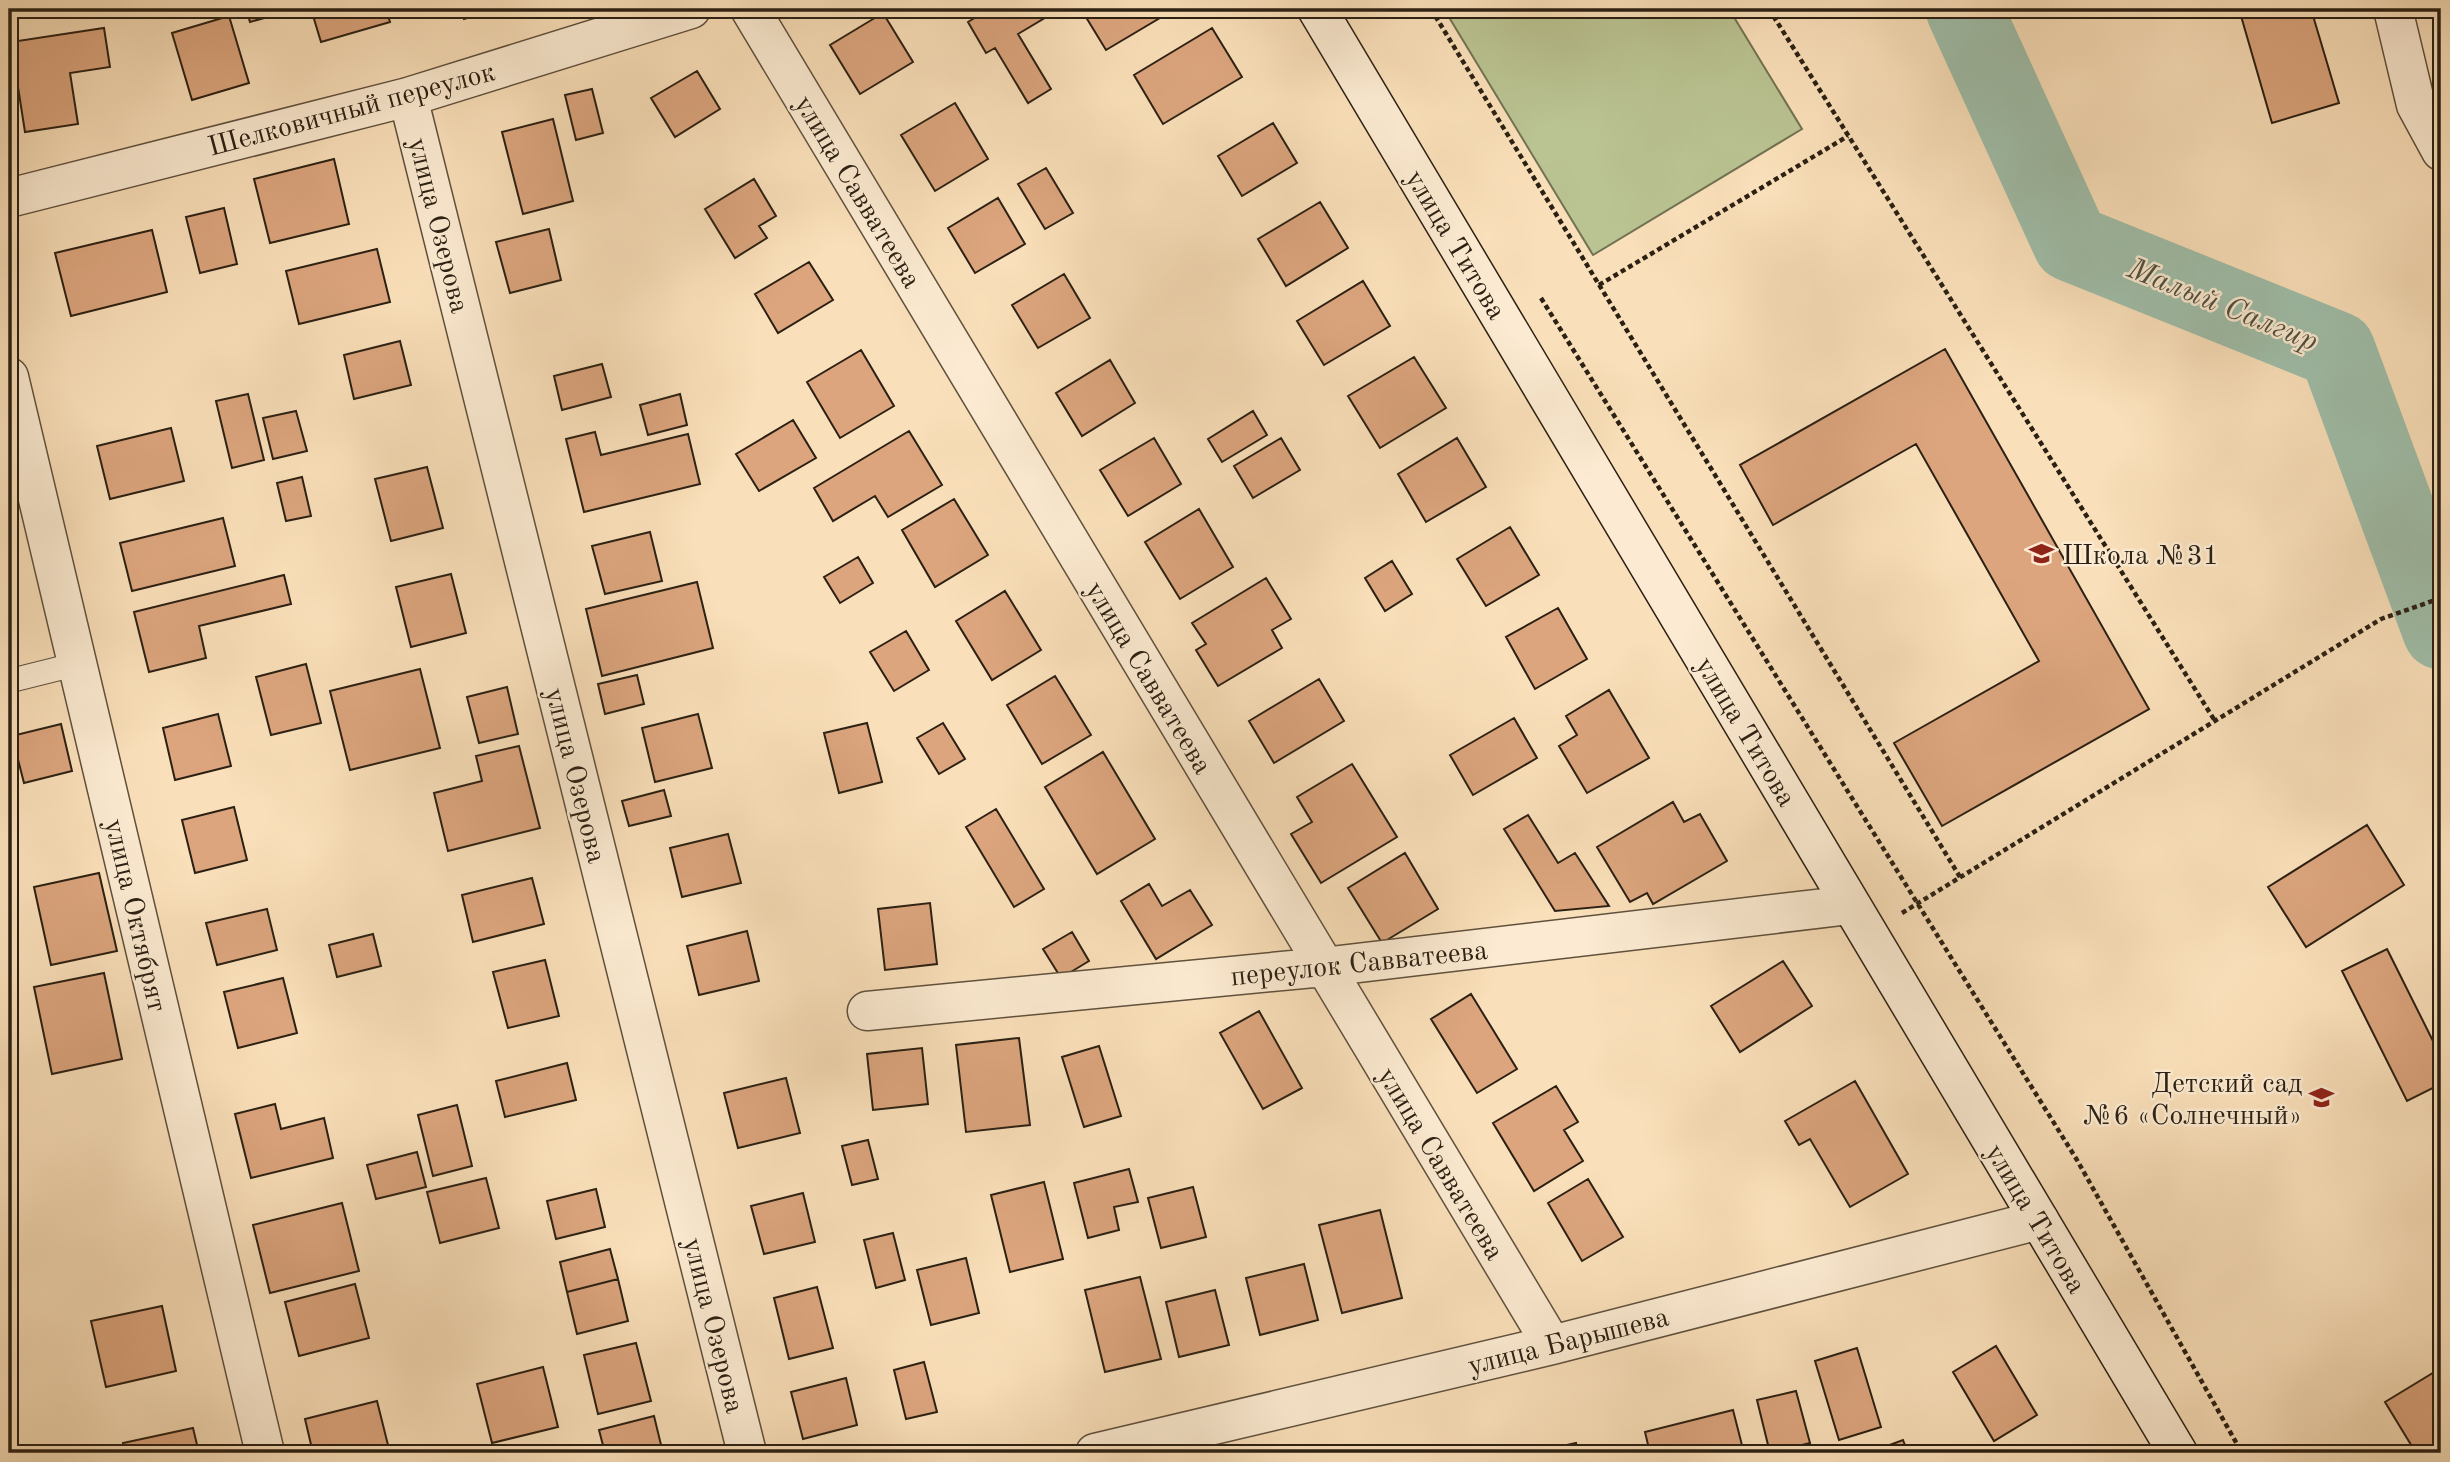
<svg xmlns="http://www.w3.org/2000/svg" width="2450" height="1462" viewBox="0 0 2450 1462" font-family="'Old Standard TT',serif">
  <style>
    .green { fill: #bac392; stroke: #727252; stroke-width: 2 }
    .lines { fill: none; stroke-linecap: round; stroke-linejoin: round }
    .river { stroke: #9fbea9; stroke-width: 77 }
    .building { fill: #dca57e; stroke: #2b2013; stroke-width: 2 }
    .service-casing { stroke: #5f503d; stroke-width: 25 }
    .minor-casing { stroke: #5f503d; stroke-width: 41 }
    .secondary-casing { stroke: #2b2013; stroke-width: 41 }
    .path { stroke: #2b2013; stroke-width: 4.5; stroke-dasharray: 5 3.5; stroke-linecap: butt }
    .service { stroke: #fcebd2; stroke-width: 23 }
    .minor { stroke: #fcebd2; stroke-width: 38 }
    .secondary { stroke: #fcebd2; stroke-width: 38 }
    .labels { text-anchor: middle; stroke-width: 5; stroke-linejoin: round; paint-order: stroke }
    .street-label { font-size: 28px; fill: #2b2013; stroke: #fcebd2 }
    .poi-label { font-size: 28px; fill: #2b2013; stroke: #fcebd2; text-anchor: start }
    .water-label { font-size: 30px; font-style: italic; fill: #4e4f40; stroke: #fcebd2 }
  </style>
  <rect width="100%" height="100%" fill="#fae0ba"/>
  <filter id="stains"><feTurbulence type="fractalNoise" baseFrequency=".00286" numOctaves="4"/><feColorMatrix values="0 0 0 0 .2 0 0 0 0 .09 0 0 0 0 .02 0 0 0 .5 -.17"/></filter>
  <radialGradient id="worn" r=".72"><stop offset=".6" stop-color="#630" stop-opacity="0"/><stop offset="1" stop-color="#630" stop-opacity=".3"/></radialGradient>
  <!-- green -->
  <path class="green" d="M 1444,9 L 1729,9 L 1802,129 L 1593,255 Z"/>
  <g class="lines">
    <!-- river -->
    <path class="river" d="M 1964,9 L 2071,243 L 2337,350 L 2441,631"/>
  </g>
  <!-- building -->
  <path class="building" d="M 246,9 L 296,9 L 250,22 Z
    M 311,9 L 386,9 L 390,22 L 321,42 Z
    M 461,9 L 497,9 L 464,19 Z
    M 989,9 L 1051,9 L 1053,13 L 1018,34 L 1051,89 L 1028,103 L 995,48 L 986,53 L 968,22 Z
    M 1081,9 L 1175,9 L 1106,50 Z
    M 2239,9 L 2311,9 L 2339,103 L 2272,123 Z
    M 883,13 L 913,62 L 860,94 L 830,45 Z
    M 229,16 L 249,83 L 192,100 L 172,33 Z
    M 104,28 L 110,67 L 70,73 L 78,124 L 25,132 L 11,42 Z
    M 1212,28 L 1242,77 L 1163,124 L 1134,75 Z
    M 697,71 L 720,109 L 675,137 L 651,98 Z
    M 592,89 L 603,133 L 576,140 L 565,95 Z
    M 955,103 L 988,159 L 935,191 L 901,135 Z
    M 553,119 L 573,201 L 523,214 L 502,132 Z
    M 1273,123 L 1297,163 L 1242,196 L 1218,156 Z
    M 334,159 L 349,224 L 270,243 L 254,179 Z
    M 1046,168 L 1073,213 L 1045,229 L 1018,184 Z
    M 754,179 L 776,216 L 759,226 L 767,238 L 735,258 L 705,209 Z
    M 998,198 L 1025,244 L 975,273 L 948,228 Z
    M 1320,202 L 1348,248 L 1286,286 L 1258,239 Z
    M 224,208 L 237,264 L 200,273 L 186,217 Z
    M 549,229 L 561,280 L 510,293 L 496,242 Z
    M 152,230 L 167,292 L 71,316 L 55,253 Z
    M 377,249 L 390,302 L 299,324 L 286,271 Z
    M 809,262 L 833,300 L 778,333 L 755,294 Z
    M 1064,274 L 1090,318 L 1038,348 L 1012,305 Z
    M 1363,281 L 1390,326 L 1324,365 L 1297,321 Z
    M 400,341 L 411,385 L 354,399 L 344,355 Z
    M 1945,349 L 2149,709 L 1942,826 L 1894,743 L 2039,661 L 1916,444 L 1773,525 L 1740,465 Z
    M 861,350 L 894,406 L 840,438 L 807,382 Z
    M 1414,357 L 1446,408 L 1380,448 L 1348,396 Z
    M 1110,360 L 1135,403 L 1082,436 L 1056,393 Z
    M 602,364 L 611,397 L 562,410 L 554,376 Z
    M 248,394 L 264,460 L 232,468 L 216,401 Z
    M 680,394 L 687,425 L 648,435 L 640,405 Z
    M 296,411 L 307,451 L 273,459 L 263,418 Z
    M 1253,411 L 1267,435 L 1222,462 L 1208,439 Z
    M 793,420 L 816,458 L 759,491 L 736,454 Z
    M 171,428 L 184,481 L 110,499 L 97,446 Z
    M 909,431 L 942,485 L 888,517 L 875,496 L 833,521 L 814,488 Z
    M 595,432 L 601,455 L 688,434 L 700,484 L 584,512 L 566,439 Z
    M 1154,438 L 1181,484 L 1128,516 L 1100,470 Z
    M 1281,438 L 1300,470 L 1253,498 L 1234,466 Z
    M 1457,438 L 1486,487 L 1426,522 L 1398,474 Z
    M 427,467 L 443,528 L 391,541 L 375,479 Z
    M 302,477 L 311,516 L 286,521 L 277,483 Z
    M 954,499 L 988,555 L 935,587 L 902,530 Z
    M 1199,509 L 1233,567 L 1180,599 L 1145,542 Z
    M 223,518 L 235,566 L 132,591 L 120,543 Z
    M 1510,527 L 1539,575 L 1486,606 L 1457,559 Z
    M 650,532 L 662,581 L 605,594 L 592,546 Z
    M 858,557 L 873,583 L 840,603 L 824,577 Z
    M 1392,561 L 1412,594 L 1385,611 L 1365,578 Z
    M 451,574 L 466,633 L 411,647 L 396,587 Z
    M 284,575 L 291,604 L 199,626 L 206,658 L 149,672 L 134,612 Z
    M 1266,578 L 1291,619 L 1272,630 L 1282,648 L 1218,686 L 1196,650 L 1206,644 L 1192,623 Z
    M 697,582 L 713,648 L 602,676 L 586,609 Z
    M 1005,591 L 1041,650 L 992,680 L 956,621 Z
    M 1558,608 L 1587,659 L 1535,689 L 1506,637 Z
    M 906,631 L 929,670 L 894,691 L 870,652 Z
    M 306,664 L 321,723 L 271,735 L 256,677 Z
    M 420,669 L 440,748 L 350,770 L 330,691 Z
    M 637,675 L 644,704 L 605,714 L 598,684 Z
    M 1055,676 L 1091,735 L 1042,764 L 1007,705 Z
    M 1319,679 L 1344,721 L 1274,763 L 1249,721 Z
    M 507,687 L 518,734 L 479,743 L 467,697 Z
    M 1609,690 L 1649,758 L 1587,793 L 1559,746 L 1577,735 L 1566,716 Z
    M 218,714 L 231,766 L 175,780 L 163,728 Z
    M 698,714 L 712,768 L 655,782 L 642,728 Z
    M 1514,718 L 1537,758 L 1473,795 L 1450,755 Z
    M 867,723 L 882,782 L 839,793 L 824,733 Z
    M 943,723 L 965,759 L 939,774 L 917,738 Z
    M 61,724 L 72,771 L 24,783 L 12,736 Z
    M 519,746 L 540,828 L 448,851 L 434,793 L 482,781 L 476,756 Z
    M 1103,752 L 1155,839 L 1097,874 L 1045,787 Z
    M 1352,764 L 1397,837 L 1321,883 L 1291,834 L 1312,822 L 1297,797 Z
    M 664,790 L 671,816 L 629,826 L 622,801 Z
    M 1673,802 L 1684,822 L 1700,814 L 1727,861 L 1653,904 L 1647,893 L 1630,902 L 1597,847 Z
    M 234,807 L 247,860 L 195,873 L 182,820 Z
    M 996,809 L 1044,889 L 1014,907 L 966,827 Z
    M 1528,815 L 1558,863 L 1575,853 L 1609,906 L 1555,911 L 1504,829 Z
    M 2367,825 L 2404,885 L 2306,947 L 2268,887 Z
    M 728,834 L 741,883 L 682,897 L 670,848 Z
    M 1405,853 L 1438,909 L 1382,943 L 1348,888 Z
    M 99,873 L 117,951 L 51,965 L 34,887 Z
    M 532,878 L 544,924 L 473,942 L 462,895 Z
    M 1149,884 L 1162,906 L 1190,890 L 1212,925 L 1156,959 L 1121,901 Z
    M 930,903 L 937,964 L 885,970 L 878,909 Z
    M 267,909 L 277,950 L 217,965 L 206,923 Z
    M 747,931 L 759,981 L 699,995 L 687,946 Z
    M 1072,932 L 1089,961 L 1061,978 L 1043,949 Z
    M 373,934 L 381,966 L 337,977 L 329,945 Z
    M 2387,949 L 2441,1057 L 2441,1084 L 2407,1101 L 2342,971 Z
    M 545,960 L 559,1016 L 508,1028 L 493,972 Z
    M 1783,961 L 1812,1006 L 1740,1052 L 1711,1006 Z
    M 104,973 L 122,1059 L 52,1074 L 34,987 Z
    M 283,978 L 297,1033 L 238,1048 L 224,992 Z
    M 1471,994 L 1517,1069 L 1477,1093 L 1431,1019 Z
    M 1259,1011 L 1302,1088 L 1263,1109 L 1220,1033 Z
    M 1019,1038 L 1030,1125 L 966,1132 L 956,1045 Z
    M 1099,1046 L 1121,1116 L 1084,1127 L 1062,1057 Z
    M 922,1048 L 928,1104 L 873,1110 L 867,1054 Z
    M 567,1063 L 576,1100 L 505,1117 L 496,1081 Z
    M 786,1078 L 800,1133 L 738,1148 L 724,1093 Z
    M 1855,1081 L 1908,1174 L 1850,1207 L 1810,1139 L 1799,1145 L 1785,1121 Z
    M 1556,1086 L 1578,1122 L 1564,1130 L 1583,1161 L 1534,1191 L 1493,1123 Z
    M 275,1104 L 281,1129 L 324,1118 L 333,1158 L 251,1178 L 235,1114 Z
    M 457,1105 L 472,1166 L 433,1176 L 418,1115 Z
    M 868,1140 L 878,1179 L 852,1185 L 842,1146 Z
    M 417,1152 L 426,1187 L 376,1199 L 367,1165 Z
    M 1129,1169 L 1138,1202 L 1114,1207 L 1119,1230 L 1088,1238 L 1074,1183 Z
    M 486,1178 L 499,1228 L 440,1243 L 427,1192 Z
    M 1588,1179 L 1623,1237 L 1582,1261 L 1548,1203 Z
    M 1044,1182 L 1063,1259 L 1010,1272 L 991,1195 Z
    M 1193,1187 L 1206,1237 L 1161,1248 L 1148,1198 Z
    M 596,1189 L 605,1227 L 556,1239 L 547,1201 Z
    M 803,1193 L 815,1242 L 764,1254 L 751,1206 Z
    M 342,1203 L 359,1271 L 270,1293 L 253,1225 Z
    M 1380,1210 L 1402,1298 L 1342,1313 L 1319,1225 Z
    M 893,1233 L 905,1280 L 876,1288 L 864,1240 Z
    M 610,1249 L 618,1279 L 567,1292 L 560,1262 Z
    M 966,1258 L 979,1313 L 931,1325 L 917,1270 Z
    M 1304,1264 L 1318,1320 L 1260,1335 L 1246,1278 Z
    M 1140,1277 L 1161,1359 L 1105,1372 L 1085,1290 Z
    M 618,1279 L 628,1321 L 577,1334 L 567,1292 Z
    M 355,1284 L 369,1338 L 299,1356 L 285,1302 Z
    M 817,1287 L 833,1348 L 789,1359 L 774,1298 Z
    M 1215,1290 L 1229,1345 L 1179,1357 L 1166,1302 Z
    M 162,1306 L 176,1371 L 106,1387 L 91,1321 Z
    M 636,1343 L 651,1401 L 598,1414 L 584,1355 Z
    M 1996,1346 L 2037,1415 L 1994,1441 L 1953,1372 Z
    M 1857,1348 L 1881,1427 L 1839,1440 L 1815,1361 Z
    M 924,1362 L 937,1412 L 906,1419 L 894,1370 Z
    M 543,1367 L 558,1427 L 492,1443 L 477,1384 Z
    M 2441,1368 L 2441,1453 L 2416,1453 L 2385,1402 Z
    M 846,1378 L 857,1425 L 803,1439 L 791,1392 Z
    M 1796,1391 L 1810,1443 L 1770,1453 L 1757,1400 Z
    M 377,1401 L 390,1453 L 313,1453 L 305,1419 Z
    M 1733,1410 L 1744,1453 L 1650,1453 L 1645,1432 Z
    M 654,1416 L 663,1453 L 605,1453 L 599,1430 Z
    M 193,1428 L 199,1453 L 125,1453 L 123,1443 Z
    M 1903,1440 L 1908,1453 L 1868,1453 Z
    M 1576,1443 L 1579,1453 L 1531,1453 Z"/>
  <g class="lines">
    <defs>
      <path id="service" d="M 9,681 L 77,664"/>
      <path id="minor" d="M 750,9 L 1552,1345
        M 2393,9 L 2416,105 L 2441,151
        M 408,97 L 747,1453
        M 9,198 L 408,97 L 691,9
        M 9,377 L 265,1453
        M 867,1011 L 1324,967 L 1850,905
        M 1095,1453 L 1552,1345 L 2039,1220"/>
      <path id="secondary" d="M 1317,9 L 2178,1453"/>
    </defs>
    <!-- service casing -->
    <use href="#service" class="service-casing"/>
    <!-- minor casing -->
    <use href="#minor" class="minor-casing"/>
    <!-- secondary casing -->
    <use href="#secondary" class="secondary-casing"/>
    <!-- path -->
    <path class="path" d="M 1431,9 L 1960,877
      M 1769,9 L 2215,721
      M 1599,285 L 1848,136
      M 1541,298 L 2077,1160 L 2242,1453
      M 1902,913 L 2381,619 L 2441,598"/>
    <!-- service -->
    <use href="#service" class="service"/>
    <!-- minor -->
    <use href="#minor" class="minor"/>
    <!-- secondary -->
    <use href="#secondary" class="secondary"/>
  </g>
  <!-- icons -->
  <defs>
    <symbol id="school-bare" viewBox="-9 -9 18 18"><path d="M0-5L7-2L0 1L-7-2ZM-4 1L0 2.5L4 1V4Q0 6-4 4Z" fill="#8f2418" stroke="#fcebd2" stroke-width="2.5" paint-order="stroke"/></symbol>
  </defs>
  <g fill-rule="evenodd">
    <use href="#school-bare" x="2024" y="536" width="35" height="35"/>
    <use href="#school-bare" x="2304" y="1080" width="35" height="35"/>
  </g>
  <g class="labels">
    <!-- street labels -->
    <g class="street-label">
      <text transform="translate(351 108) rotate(-15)" y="10">Шелковичный переулок</text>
      <text transform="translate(859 191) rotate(59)" y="10">улица Савватеева</text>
      <text transform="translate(440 225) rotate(76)" y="10">улица Озерова</text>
      <text transform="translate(1457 244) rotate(59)" y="10">улица Титова</text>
      <text transform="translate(1150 677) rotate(59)" y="10">улица Савватеева</text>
      <text transform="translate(1747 731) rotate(59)" y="10">улица Титова</text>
      <text transform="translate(577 775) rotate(76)" y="10">улица Озерова</text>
      <text transform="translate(137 915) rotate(77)" y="10">улица Октябрят</text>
      <text transform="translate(1359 962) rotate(-6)" y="10">переулок Савватеева</text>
      <text transform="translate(1442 1163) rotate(59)" y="10">улица Савватеева</text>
      <text transform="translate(2037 1218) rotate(59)" y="10">улица Титова</text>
      <text transform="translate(715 1325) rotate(76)" y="10">улица Озерова</text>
      <text transform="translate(1568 1340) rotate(-14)" y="10">улица Барышева</text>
    </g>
    <!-- poi labels -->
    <g class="poi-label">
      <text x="2062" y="564">Школа №31</text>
      <text x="2302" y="1092" text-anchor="end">Детский сад<tspan x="2302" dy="32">№6 «Солнечный»</tspan></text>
    </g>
    <!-- water labels -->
    <g class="water-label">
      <text transform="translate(2223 304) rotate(22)" y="10">Малый Салгир</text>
    </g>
  </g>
  <!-- margin -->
  <rect width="2450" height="1462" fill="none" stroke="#fae0ba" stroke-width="35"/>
  <rect x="10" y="10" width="2429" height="1441" fill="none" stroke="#2b2013" stroke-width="3.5"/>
  <rect x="18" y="18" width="2415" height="1427" fill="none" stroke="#2b2013" stroke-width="2"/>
  <rect width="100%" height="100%" filter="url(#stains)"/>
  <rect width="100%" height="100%" fill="url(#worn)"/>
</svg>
